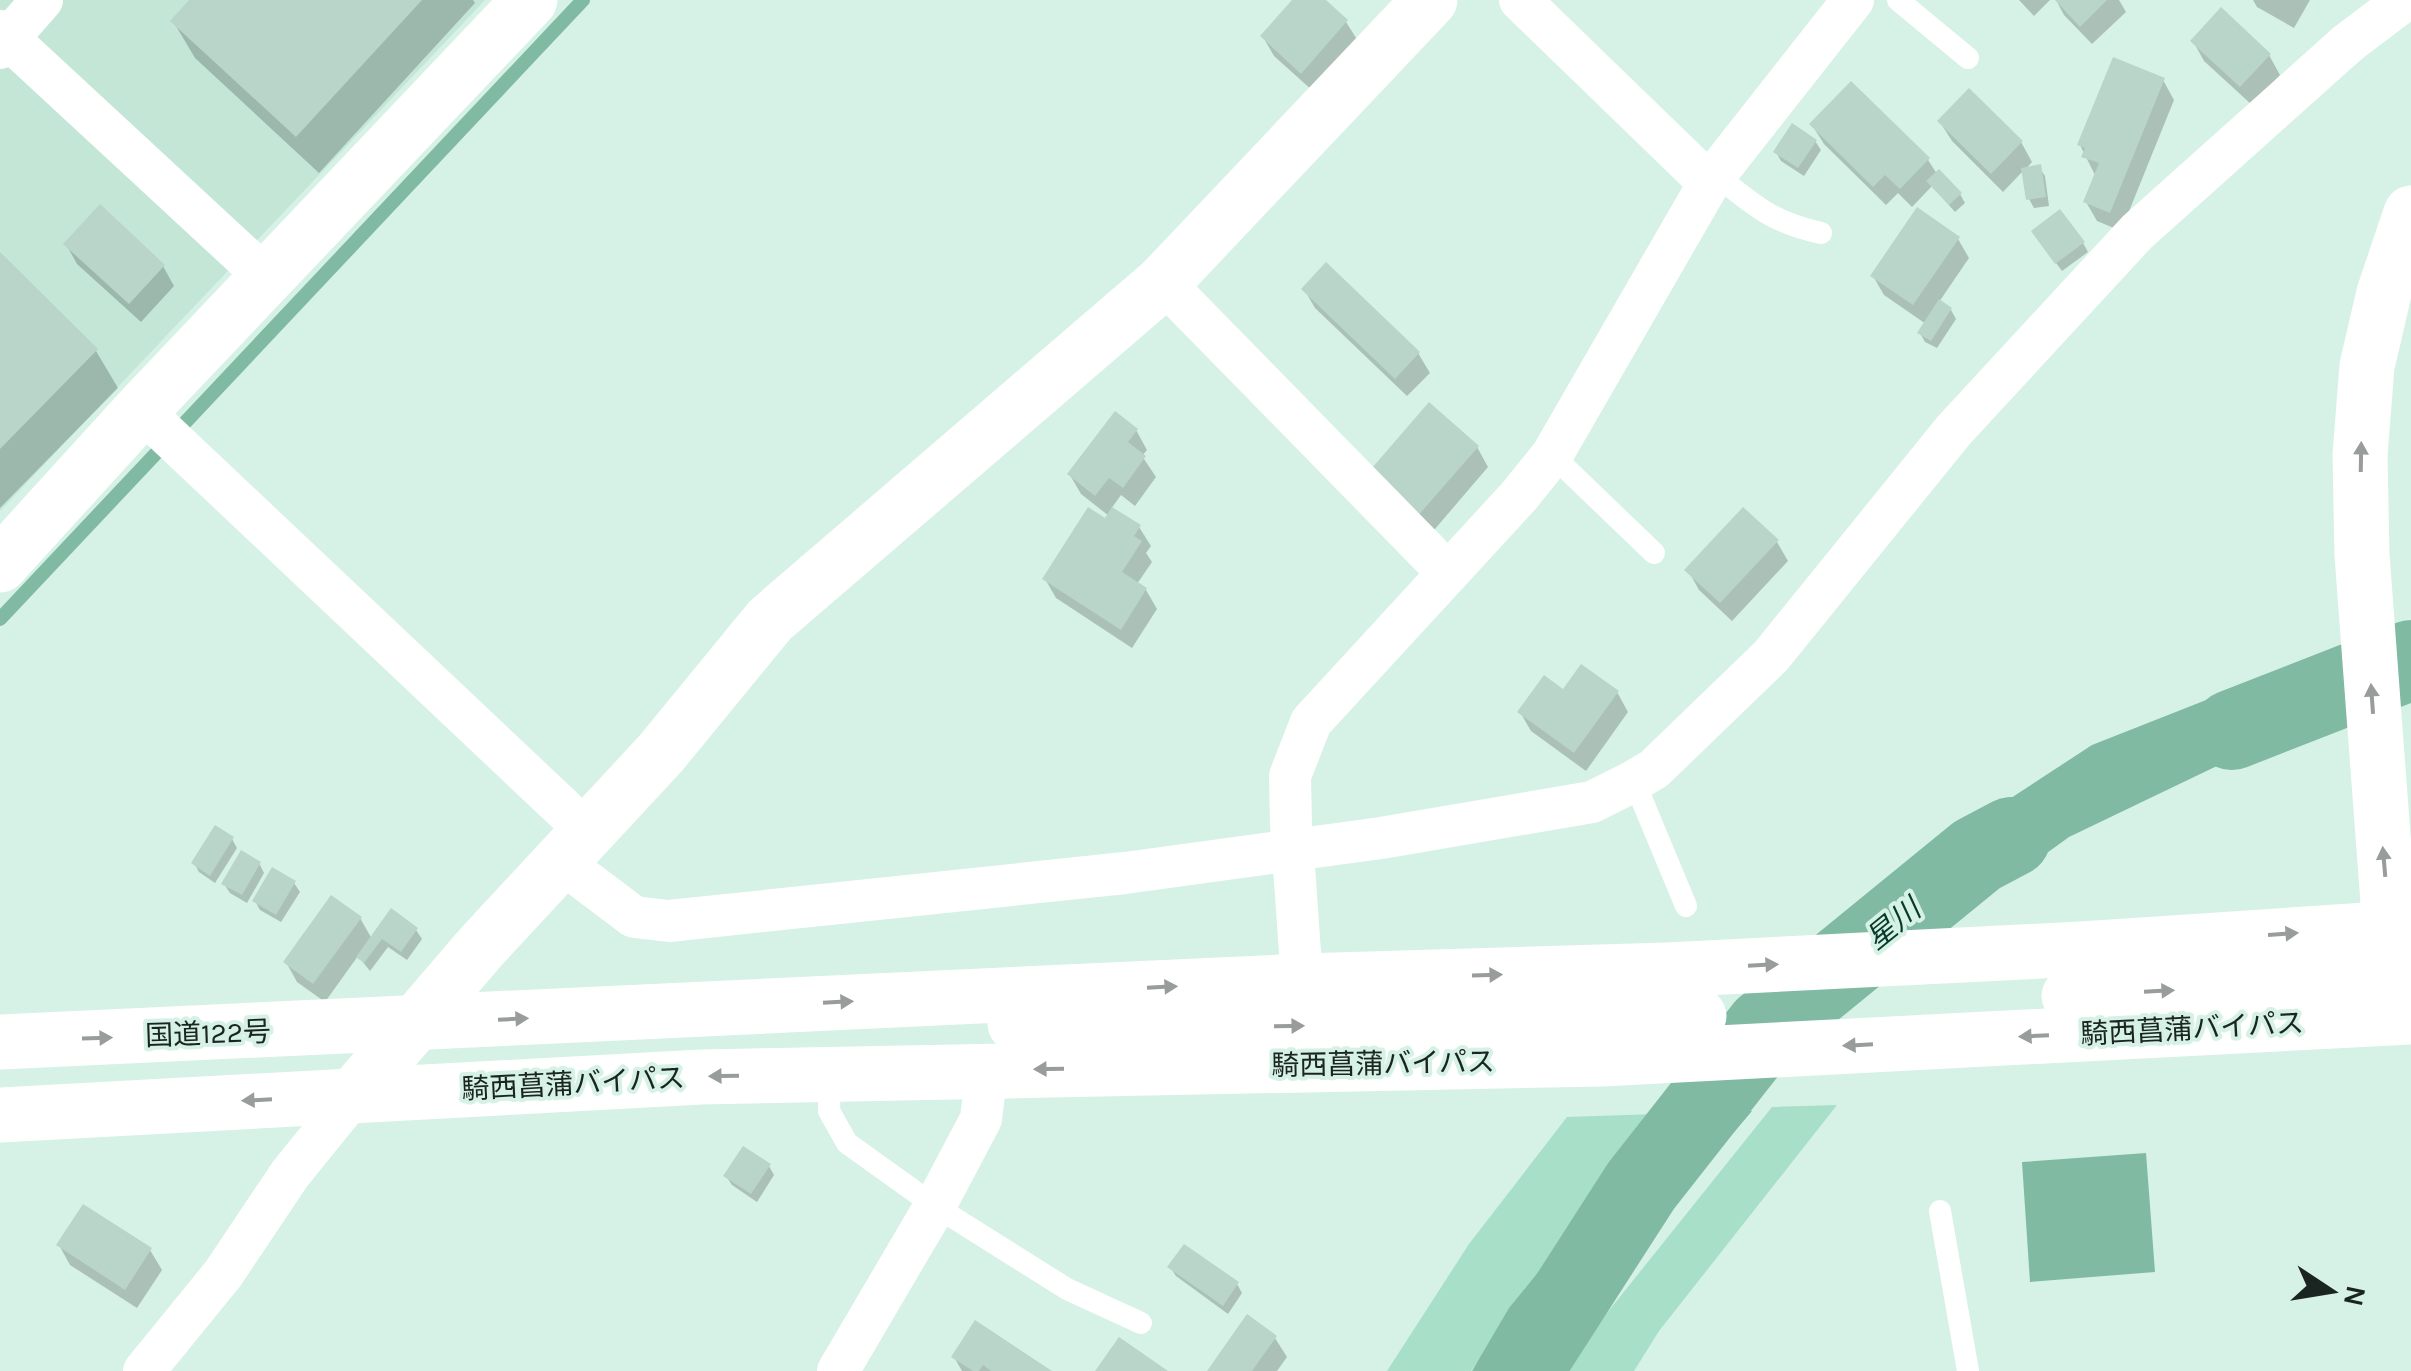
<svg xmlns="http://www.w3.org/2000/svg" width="2411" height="1371" viewBox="0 0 2411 1371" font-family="Karla,'Noto Sans JP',sans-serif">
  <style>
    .built { fill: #c3e6d7 }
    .green { fill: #a7dfc8 }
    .water { fill: #81baa3 }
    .shadow { fill: #0003 }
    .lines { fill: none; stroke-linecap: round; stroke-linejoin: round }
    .stream { stroke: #81baa3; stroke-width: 14 }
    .river { stroke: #81baa3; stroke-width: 80 }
    .building { fill: #b9d4c8 }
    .service { stroke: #fff; stroke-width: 22 }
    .minor { stroke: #fff; stroke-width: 42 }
    .tertiary { stroke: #fff; stroke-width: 55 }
    .trunk { stroke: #fff; stroke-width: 55 }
    .motorway { stroke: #fff; stroke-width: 55 }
    .oneway { fill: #989c9b }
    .labels { text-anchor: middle; stroke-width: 8; stroke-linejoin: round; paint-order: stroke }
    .street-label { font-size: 28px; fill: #1a2420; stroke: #d6f1e5 }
    .water-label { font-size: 30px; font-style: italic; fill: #073a2b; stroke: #d6f1e5 }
  </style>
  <rect width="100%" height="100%" fill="#d6f1e5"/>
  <!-- built -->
  <path class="built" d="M 0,0 L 485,0 L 0,511 Z"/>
  <!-- green -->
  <path class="green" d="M 1837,1105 L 1659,1331 L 1634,1371 L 1565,1371 L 1599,1323 L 1772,1107 Z
    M 1656,1114 L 1471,1371 L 1387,1371 L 1469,1244 L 1567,1117 Z"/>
  <!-- water -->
  <path class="water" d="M 2333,650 L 2338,721 L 2219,765 L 2069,837 L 1986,897 L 1862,900 L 1939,845 L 2092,745 Z
    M 1752,1111 L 1661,1218 L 1549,1371 L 1472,1371 L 1509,1308 L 1669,1112 Z
    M 2146,1153 L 2155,1272 L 2030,1282 L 2022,1162 Z"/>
  <!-- shadow -->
  <path class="shadow" d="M 193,0 L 473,0 L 475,3 L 319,173 L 195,58 L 173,21 Z
    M 1296,0 L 1322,0 L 1346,22 L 1358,41 L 1313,91 L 1274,56 L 1263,37 Z
    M 2019,0 L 2050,0 L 2034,16 Z
    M 2056,0 L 2119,0 L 2126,12 L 2092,44 L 2064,15 Z
    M 2253,0 L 2310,0 L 2294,28 L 2257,7 Z
    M 2193,41 L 2269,55 L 2280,75 L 2252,105 L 2204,61 Z
    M 2163,80 L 2174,100 L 2121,231 L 2097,221 L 2086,202 L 2096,177 L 2080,145 Z
    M 1940,122 L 2021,142 L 2032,162 L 2025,170 L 2039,167 L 2045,176 L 2049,206 L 2034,208 L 2029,199 L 2024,170 L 2003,192 L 1952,141 Z
    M 1812,125 L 1928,160 L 1937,174 L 1960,194 L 1965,203 L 1955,212 L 1932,186 L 1912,207 L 1898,193 L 1886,205 L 1824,144 Z
    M 1815,141 L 1821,150 L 1804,176 L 1781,161 L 1776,152 Z
    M 1958,239 L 1969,258 L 1939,302 L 1951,310 L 1956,319 L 1937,348 L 1925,342 L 1920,333 L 1926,324 L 1884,295 L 1873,276 Z
    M 2039,240 L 2083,243 L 2088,252 L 2062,271 Z
    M 66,244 L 163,266 L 174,286 L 141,322 L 77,264 Z
    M 0,255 L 96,351 L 118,388 L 0,508 Z
    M 1304,289 L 1418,353 L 1430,373 L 1407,396 L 1315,308 Z
    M 1136,430 L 1147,450 L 1142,456 L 1156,477 L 1135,506 L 1121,495 L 1111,509 L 1139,527 L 1151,546 L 1146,553 L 1152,562 L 1137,584 L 1146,590 L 1157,609 L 1132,648 L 1056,598 L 1045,579 L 1109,516 L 1081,494 L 1070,475 Z
    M 1477,447 L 1488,467 L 1429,536 L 1381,495 Z
    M 1777,542 L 1788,561 L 1732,621 L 1699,590 L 1688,570 Z
    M 1617,692 L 1628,712 L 1586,771 L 1531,731 L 1520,712 L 1564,693 Z
    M 232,839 L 237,848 L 215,883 L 199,872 L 194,863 Z
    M 259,863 L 264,873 L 247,903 L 230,893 L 224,884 Z
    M 294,883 L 300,892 L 281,922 L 260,910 L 255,901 Z
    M 360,918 L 372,939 L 416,930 L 422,939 L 407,960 L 388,947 L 370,971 L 358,956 L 325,1002 L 297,982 L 286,962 Z
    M 769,1166 L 774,1175 L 757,1202 L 732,1185 L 726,1176 Z
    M 59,1245 L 150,1250 L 162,1270 L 137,1308 L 70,1265 Z
    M 1170,1267 L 1237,1284 L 1242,1293 L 1228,1314 L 1176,1276 Z
    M 1275,1338 L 1287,1357 L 1277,1371 L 1210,1371 Z
    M 954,1357 L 1047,1371 L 962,1371 Z"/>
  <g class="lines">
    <!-- stream -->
    <path class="stream" d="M 0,619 L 583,0"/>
    <!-- river -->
    <path class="river" d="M 2232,730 L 2411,660
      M 1522,1371 L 1641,1186 L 1765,1028 L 1977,855 L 2011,837"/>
  </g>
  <!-- building -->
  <path class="building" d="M 189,0 L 422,0 L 296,137 L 170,21 Z
    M 1292,0 L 1326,0 L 1348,20 L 1301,74 L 1260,36 Z
    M 2055,0 L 2107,0 L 2080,27 Z
    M 2221,7 L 2271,54 L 2240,87 L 2190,41 Z
    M 2113,57 L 2165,78 L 2110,213 L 2083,202 L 2099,163 L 2081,157 L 2085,148 L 2077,145 Z
    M 1851,81 L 1930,158 L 1900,189 L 1885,175 L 1873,187 L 1809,124 Z
    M 1969,88 L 2023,141 L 1991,174 L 1937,121 Z
    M 1792,123 L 1817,140 L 1798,168 L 1773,152 Z
    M 2041,164 L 2046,197 L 2026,200 L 2021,168 Z
    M 1939,169 L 1962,193 L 1949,205 L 1926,181 Z
    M 100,204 L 165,265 L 129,304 L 63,244 Z
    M 1917,207 L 1960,237 L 1913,305 L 1870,276 Z
    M 2060,209 L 2085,242 L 2055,264 L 2031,231 Z
    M 0,252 L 98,349 L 0,449 Z
    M 1326,262 L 1420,352 L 1395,379 L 1301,289 Z
    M 1939,299 L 1952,308 L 1931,341 L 1917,333 Z
    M 1429,402 L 1479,446 L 1416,518 L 1366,475 Z
    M 1115,411 L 1138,429 L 1128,442 L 1146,456 L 1123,488 L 1109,478 L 1095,496 L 1067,474 Z
    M 1088,507 L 1105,518 L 1112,507 L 1141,525 L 1134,536 L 1142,541 L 1122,572 L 1147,588 L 1121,630 L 1042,579 Z
    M 1743,507 L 1779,540 L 1720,603 L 1684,570 Z
    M 1581,664 L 1619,691 L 1574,753 L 1517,712 L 1544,675 L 1563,689 Z
    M 215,825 L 234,837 L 210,876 L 191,863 Z
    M 241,850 L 261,862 L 242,895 L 221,884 Z
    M 272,867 L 296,881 L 276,915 L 252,901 Z
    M 331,895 L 362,917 L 313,984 L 283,962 Z
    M 391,908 L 418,928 L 401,952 L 382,939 L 364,963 L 356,957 Z
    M 743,1146 L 771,1164 L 751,1194 L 723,1176 Z
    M 83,1204 L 152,1248 L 125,1290 L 56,1245 Z
    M 1184,1244 L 1239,1282 L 1223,1306 L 1167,1267 Z
    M 1247,1314 L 1277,1336 L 1252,1371 L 1207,1371 Z
    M 975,1320 L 1052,1371 L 991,1371 L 983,1365 L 979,1371 L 973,1371 L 951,1357 Z
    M 1119,1337 L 1168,1371 L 1095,1371 Z"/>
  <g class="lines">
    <!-- service -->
    <path class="service" d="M 1898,0 L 1968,58
      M 1716,175 C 1755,206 1771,222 1821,233
      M 1552,455 L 1654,553
      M 1634,781 L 1686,906
      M 830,1074 L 829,1111 L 847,1143 L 935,1206 L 1067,1289 L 1141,1323
      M 1940,1211 L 1968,1371"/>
    <!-- minor -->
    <path class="minor" d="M 1520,0 L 1709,183
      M 0,31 L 267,278
      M 0,48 L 42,0
      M 1163,282 L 1448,573
      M 141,410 L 589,833
      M 561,862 L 634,917 L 669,921 L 1125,873 L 1381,838 L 1592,802 L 1634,781 L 1654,769 L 1771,656 L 1954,430 L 2137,232 L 2348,43 L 2405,0
      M 1302,981 L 1291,824 L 1290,776 L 1311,722 L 1519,496 L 1552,455 L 1709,183 L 1853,0
      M 144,1371 L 223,1274 L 290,1174 L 354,1095
      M 838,1371 L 935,1206 L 981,1119 L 987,1070"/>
    <!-- tertiary -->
    <path class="tertiary" d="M 0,565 L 141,410 L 530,0
      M 354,1095 L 481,947 L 661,753 L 770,620 L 1163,282 L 1430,0"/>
    <!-- trunk -->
    <path class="trunk" d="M 2069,996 L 2295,984 L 2370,984 L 2377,988
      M 1015,1024 L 1108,1030 L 1699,1016
      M 0,1042 L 1302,981 L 1666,970 L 2081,949 L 2411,927
      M 0,1115 L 702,1077 L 1602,1059 L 2411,1017"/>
    <!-- motorway -->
    <path class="motorway" d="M 2411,213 L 2384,293 L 2367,366 L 2360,455 L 2362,555 L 2390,929 L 2411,979"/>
  </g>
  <!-- one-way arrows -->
  <defs><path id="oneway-solid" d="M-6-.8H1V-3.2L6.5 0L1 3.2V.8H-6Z" transform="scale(2.5)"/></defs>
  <g class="oneway">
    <use href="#oneway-solid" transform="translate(2361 457) rotate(-89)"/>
    <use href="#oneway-solid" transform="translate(2372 699) rotate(-94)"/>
    <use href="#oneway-solid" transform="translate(2384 862) rotate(-95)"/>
    <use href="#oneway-solid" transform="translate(2283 934) rotate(-4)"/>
    <use href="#oneway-solid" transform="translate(1763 965) rotate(-3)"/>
    <use href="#oneway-solid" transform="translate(1487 975) rotate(-2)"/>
    <use href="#oneway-solid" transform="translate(1162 987) rotate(-3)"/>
    <use href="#oneway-solid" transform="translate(2159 991) rotate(-3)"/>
    <use href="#oneway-solid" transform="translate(838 1002) rotate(-3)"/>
    <use href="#oneway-solid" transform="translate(513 1019) rotate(-3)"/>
    <use href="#oneway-solid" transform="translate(1289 1026) rotate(-1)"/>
    <use href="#oneway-solid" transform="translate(2034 1036) rotate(177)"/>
    <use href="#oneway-solid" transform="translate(97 1038) rotate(-2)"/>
    <use href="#oneway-solid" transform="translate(1858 1045) rotate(177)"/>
    <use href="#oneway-solid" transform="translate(1049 1069) rotate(179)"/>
    <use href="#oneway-solid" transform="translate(724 1076) rotate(179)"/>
    <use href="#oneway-solid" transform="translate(257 1100) rotate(177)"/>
  </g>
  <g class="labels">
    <!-- street labels -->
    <g class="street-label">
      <text transform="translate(2192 1028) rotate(-3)" y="10">騎西菖蒲バイパス</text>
      <text transform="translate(208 1033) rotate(-2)" y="10">国道122号</text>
      <text transform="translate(1383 1063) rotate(-1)" y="10">騎西菖蒲バイパス</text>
      <text transform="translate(573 1083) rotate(-3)" y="10">騎西菖蒲バイパス</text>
    </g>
    <!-- water labels -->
    <g class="water-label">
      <text transform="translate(1893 924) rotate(-39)" y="10">星川</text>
    </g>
  </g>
  <!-- north arrow -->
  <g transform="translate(2331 1291) rotate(102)" stroke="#d6f1e5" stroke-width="8" paint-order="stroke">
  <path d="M0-8L18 38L0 25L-18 38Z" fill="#1a2420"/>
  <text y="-15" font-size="28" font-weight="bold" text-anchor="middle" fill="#1a2420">N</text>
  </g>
</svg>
